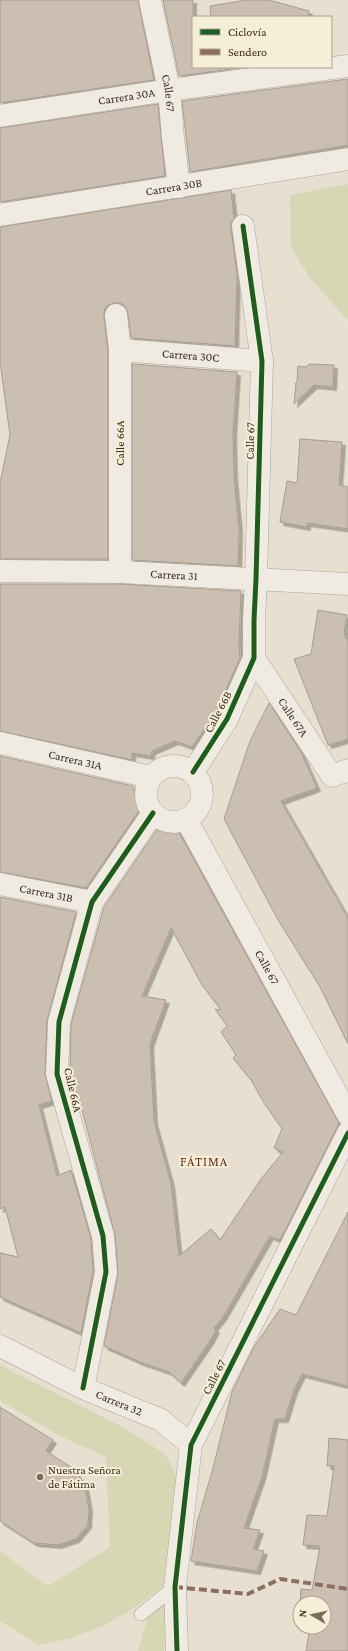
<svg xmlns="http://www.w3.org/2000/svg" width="348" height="1651" viewBox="0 0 348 1651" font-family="'Crimson Pro',serif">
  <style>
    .green { fill: #d6d7b3 }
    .building { fill: #cbbfb2; stroke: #a89c90; fill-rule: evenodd; filter: url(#shadow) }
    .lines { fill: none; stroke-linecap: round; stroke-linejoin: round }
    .service-casing { stroke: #ada599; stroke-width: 14 }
    .minor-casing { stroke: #ada599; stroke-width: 23 }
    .tertiary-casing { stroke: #ada599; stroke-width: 23 }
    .service { stroke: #efebe3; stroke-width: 13 }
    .minor { stroke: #efebe3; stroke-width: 22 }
    .tertiary { stroke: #efebe3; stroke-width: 22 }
    .quiet { stroke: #8d6e63; stroke-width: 4; stroke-dasharray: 8 4; stroke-linecap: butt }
    .cycleway-casing { stroke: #f7eed8; stroke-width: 8 }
    .cycleway { stroke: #1b5e20; stroke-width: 5 }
    .poi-dot { fill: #786c5e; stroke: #f7eed8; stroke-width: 1.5 }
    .labels { text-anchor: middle; stroke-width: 4; stroke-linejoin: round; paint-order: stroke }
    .street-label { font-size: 12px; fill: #3d2e20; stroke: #f7eed8 }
    .poi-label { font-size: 12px; fill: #3d2e20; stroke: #f7eed8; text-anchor: start }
    .neighbourhood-label { font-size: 13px; letter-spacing: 1px; fill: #6b2e1e; stroke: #f7eed8 }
  </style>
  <defs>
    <filter id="shadow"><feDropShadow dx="3.5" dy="3.5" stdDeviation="0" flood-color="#0004"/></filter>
  </defs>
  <rect width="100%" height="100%" fill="#e7e0d1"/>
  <!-- green -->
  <path class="green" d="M 348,184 L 348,321 L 311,279 L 291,248 L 290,195 Z
    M 0,1365 L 121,1426 L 165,1454 L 177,1476 L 171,1570 L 162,1588 L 129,1611 L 107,1624 L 72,1638 L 39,1645 L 0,1621 L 0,1551 L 48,1586 L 110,1547 L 106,1457 L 62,1437 L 0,1401 Z
    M 169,1598 L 164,1651 L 138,1651 L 148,1616 Z"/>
  <!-- building -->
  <path class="building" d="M 0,0 L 138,0 L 154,80 L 0,103 Z
    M 163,0 L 193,0 L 193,67 L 246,67 L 179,76 Z
    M 246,0 L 269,0 L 309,11 L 308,17 L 211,17 L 210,6 Z
    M 348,79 L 348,145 L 190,172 L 182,101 Z
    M 158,104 L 165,176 L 0,202 L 0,128 Z
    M 231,190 L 234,218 L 231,222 L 231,228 L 237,274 L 235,346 L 131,338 L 128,314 L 126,307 L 121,303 L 114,303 L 108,305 L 104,310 L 104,316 L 108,351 L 108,559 L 0,559 L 0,483 L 10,435 L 0,362 L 0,227 Z
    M 132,364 L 237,372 L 233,433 L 234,476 L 239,530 L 238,566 L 132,560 Z
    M 309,364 L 334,365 L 333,387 L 314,385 L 294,404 L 296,384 L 295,384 L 297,382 L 298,366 L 307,367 Z
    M 300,439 L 342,442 L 339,485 L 348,487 L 348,529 L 307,523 L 307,527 L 280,522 L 287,481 L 297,483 Z
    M 0,584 L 120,584 L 241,591 L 239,642 L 240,658 L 216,712 L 192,747 L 175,741 L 152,751 L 151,756 L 132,753 L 132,760 L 0,731 Z
    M 318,610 L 347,615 L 344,633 L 348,643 L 348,739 L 328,745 L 294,659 L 311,654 Z
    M 269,703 L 301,752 L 317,788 L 281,801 L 348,918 L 348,1044 L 320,987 L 278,920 L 224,819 L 250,741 Z
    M 0,756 L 133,786 L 140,809 L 86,888 L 0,872 Z
    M 160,825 L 176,827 L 339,1123 L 286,1229 L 279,1240 L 270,1236 L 223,1317 L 214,1328 L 216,1330 L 210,1341 L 181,1383 L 169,1372 L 140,1362 L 104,1346 L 118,1274 L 115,1235 L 78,1095 L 76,1096 L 70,1072 L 71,1024 L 104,907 ZM 171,928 L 202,985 L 221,1010 L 215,1009 L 227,1026 L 221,1032 L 236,1055 L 233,1058 L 251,1080 L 264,1103 L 282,1129 L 274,1148 L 283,1152 L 261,1179 L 220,1240 L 211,1229 L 179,1256 L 171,1183 L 154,1121 L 150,1044 L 166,1000 L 142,996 Z
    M 0,897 L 76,912 L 47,1021 L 45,1074 L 52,1101 L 39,1105 L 57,1176 L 71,1170 L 91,1238 L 93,1271 L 81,1333 L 0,1297 L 0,1253 L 18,1257 L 5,1207 L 0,1209 Z
    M 348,1212 L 348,1386 L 302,1374 L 294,1390 L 285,1419 L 275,1419 L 262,1477 L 244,1528 L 260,1530 L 253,1549 L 264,1551 L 257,1571 L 191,1561 L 197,1523 L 213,1468 L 232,1392 L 254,1347 L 280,1309 L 296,1315 Z
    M 0,1407 L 53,1440 L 46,1451 L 74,1469 L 85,1486 L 89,1509 L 88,1525 L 76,1539 L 58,1545 L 34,1543 L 0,1521 Z
    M 329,1438 L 348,1440 L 348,1651 L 306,1651 L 310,1627 L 324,1627 L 324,1603 L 300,1603 L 301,1589 L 312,1590 L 320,1546 L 303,1545 L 307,1515 L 327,1516 L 334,1466 L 327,1466 Z"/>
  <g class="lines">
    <defs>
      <path id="service" d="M 141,1614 L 175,1587"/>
      <g id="minor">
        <path id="s1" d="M 150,0 L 169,90 L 173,138 L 179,187"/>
        <path id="s2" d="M 0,116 L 169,90 L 348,66"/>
        <path id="s3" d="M 0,215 L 348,159"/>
        <path d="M 116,315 L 120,350 L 120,572"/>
        <path id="s4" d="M 120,350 L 262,361"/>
        <path id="s5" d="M 0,571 L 120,572 L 348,584"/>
        <path id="s6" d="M 254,658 L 332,776 L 348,770"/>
        <path id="s7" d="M 0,743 L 151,777"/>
        <circle cx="174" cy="794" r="28"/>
        <path d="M 193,772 L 227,719 L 254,658 L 254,620 L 256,579 L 262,361 L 243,226"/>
        <path id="s8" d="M 186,819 L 348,1115"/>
        <path id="s9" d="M 0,884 L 92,902"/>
        <path d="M 83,1388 L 106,1272 L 103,1236 L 57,1074 L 59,1022 L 92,902 L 153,813"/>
      </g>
      <g id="tertiary">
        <path id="s10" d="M 0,1346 L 83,1388 L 161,1420 L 191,1445"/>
        <path d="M 177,1651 L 175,1587 L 191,1445 L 348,1133"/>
      </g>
    </defs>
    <!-- service casing -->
    <use href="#service" class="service-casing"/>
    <!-- minor casing -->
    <use href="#minor" class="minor-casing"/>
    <!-- tertiary casing -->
    <use href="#tertiary" class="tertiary-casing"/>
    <!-- service -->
    <use href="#service" class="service"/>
    <!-- minor -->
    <use href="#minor" class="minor"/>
    <!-- tertiary -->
    <use href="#tertiary" class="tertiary"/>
    <!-- quiet -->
    <path class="quiet" d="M 175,1587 L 248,1594 L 280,1579 L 348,1589"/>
    <defs>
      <path id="cycleway" d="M 193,772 L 227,719 L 254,658 L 254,620 L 256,579 L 262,361 L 243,226
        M 83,1388 L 106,1272 L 103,1236 L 57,1074 L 59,1022 L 92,902 L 153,813
        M 177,1651 L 175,1587 L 191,1445 L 348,1133"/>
    </defs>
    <!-- cycleway casing -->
    <use href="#cycleway" class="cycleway-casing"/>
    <!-- cycleway -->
    <use href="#cycleway" class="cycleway"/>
  </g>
  <!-- markers -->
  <circle class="poi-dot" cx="40" cy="1477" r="4"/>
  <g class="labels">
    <!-- street labels -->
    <g class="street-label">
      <text dy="4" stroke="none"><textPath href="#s1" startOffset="95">Calle 67</textPath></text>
      <text dy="4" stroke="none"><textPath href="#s2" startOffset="128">Carrera 30A</textPath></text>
      <text dy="4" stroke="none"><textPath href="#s3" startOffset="176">Carrera 30B</textPath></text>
      <text dy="4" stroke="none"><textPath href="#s4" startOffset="71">Carrera 30C</textPath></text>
      <text transform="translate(250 441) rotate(-89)" y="4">Calle 67</text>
      <text transform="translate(120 443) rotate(-90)" y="4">Calle 66A</text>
      <text dy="4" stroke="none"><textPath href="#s5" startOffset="174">Carrera 31</textPath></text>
      <text transform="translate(218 712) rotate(-62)" y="4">Calle 66B</text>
      <text dy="4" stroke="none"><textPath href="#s6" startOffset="71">Calle 67A</textPath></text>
      <text dy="4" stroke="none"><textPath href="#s7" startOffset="77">Carrera 31A</textPath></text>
      <text dy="4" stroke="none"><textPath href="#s9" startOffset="47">Carrera 31B</textPath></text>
      <text dy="4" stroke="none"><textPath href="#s8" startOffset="169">Calle 67</textPath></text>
      <text transform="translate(73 1090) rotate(77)" y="4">Calle 66A</text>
      <text transform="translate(214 1377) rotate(-63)" y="4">Calle 67</text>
      <text dy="4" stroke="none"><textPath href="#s10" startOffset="132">Carrera 32</textPath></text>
    </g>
    <!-- poi labels -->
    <g class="poi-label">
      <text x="48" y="1474">Nuestra Señora<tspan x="48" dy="14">de Fátima</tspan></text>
    </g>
    <!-- neighbourhood labels -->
    <g class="neighbourhood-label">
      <text x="204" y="1166">FÁTIMA</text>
    </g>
  </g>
  <!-- legend -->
  <rect x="192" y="16" width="140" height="52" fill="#f7eed8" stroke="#ada18e"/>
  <rect x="200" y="29" width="20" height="6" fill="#1b5e20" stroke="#ada18e"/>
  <text x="228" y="36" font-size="12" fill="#3d2e20">Ciclovía</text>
  <rect x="200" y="49" width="20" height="6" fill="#8d6e63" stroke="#ada18e"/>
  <text x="228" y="56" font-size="12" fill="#3d2e20">Sendero</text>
  <!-- north arrow -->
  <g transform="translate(312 1615) rotate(279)"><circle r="19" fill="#f7eed8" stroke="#ada18e"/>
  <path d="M0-3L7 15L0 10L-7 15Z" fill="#786c5e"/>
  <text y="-6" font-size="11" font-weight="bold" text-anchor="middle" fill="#3d2e20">N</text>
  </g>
</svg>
